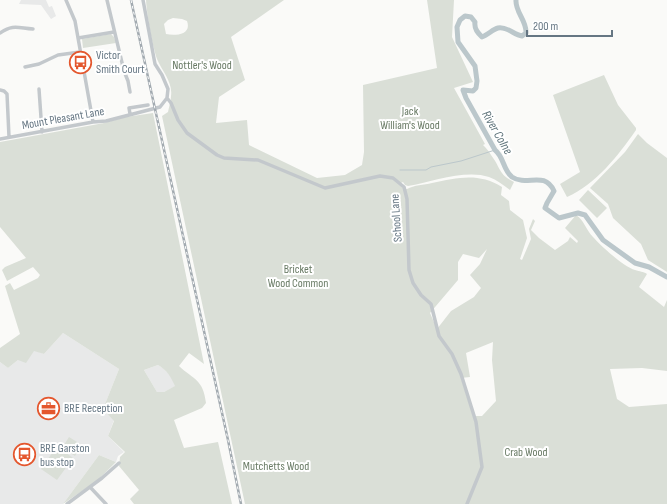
<svg xmlns="http://www.w3.org/2000/svg" width="667" height="504" viewBox="0 0 667 504" font-family="'Sofia Sans Condensed',sans-serif">
  <style>
    .built { fill: #e8e9e9 }
    .green { fill: #dadfd7; fill-rule: evenodd }
    .lines { fill: none; stroke-linecap: round; stroke-linejoin: round }
    .stream { stroke: #bbc7cb; stroke-width: 1 }
    .river { stroke: #bbc7cb; stroke-width: 5 }
    .minor { stroke: #c3c8cc; stroke-width: 3.5 }
    .rail-casing { stroke: #a2aab0; stroke-width: 2.5 }
    .rail { stroke: #fff; stroke-width: 1; stroke-dasharray: 3; stroke-linecap: butt }
    .labels { text-anchor: middle; stroke-width: 4; stroke-linejoin: round; paint-order: stroke }
    .poi-label { font-size: 12px; fill: #657683; stroke: #fff; text-anchor: start }
    .park-label { font-size: 12px; fill: #687a64; stroke: #fff }
    .street-label { font-size: 12px; fill: #657683; stroke: #fff }
    .water-label { font-size: 13px; font-style: italic; fill: #60757c; stroke: #fff }
  </style>
  <rect width="100%" height="100%" fill="#fafaf8"/>
  <!-- built -->
  <path class="built" d="M 21,0 L 46,0 L 49,7 L 52,6 L 56,16 L 51,19 L 41,5 L 19,4 Z
    M 63,333 L 119,369 L 103,409 L 114,420 L 108,436 L 124,452 L 118,456 L 116,462 L 99,455 L 63,504 L 0,504 L 0,362 L 8,368 L 18,360 L 34,350 L 44,354 Z
    M 158,365 L 163,368 L 170,375 L 176,386 L 164,392 L 157,392 L 144,370 Z"/>
  <!-- green -->
  <path class="green" d="M 146,0 L 284,0 L 231,37 L 245,80 L 219,97 L 216,123 L 247,120 L 249,145 L 317,178 L 345,175 L 362,165 L 364,152 L 363,85 L 437,68 L 427,0 L 454,0 L 452,37 L 473,82 L 454,88 L 485,144 L 483,145 C 486,148 489,151 491,155 C 501,168 498,174 514,182 L 510,190 C 503,185 497,180 489,177 C 466,169 431,182 408,186 L 405,185 L 403,182 L 399,184 L 404,189 L 407,189 C 414,185 424,185 432,183 C 457,178 478,172 502,187 L 501,195 L 509,201 L 510,210 L 523,220 L 527,238 L 520,259 L 522,260 L 531,239 L 529,229 L 533,219 L 535,221 L 531,230 L 539,238 L 555,250 L 568,241 L 570,237 L 577,243 L 578,241 L 565,228 L 576,215 C 584,220 586,230 593,237 C 601,246 624,267 635,270 C 640,272 643,271 647,274 L 639,287 L 664,307 L 667,300 L 667,371 L 642,368 L 610,369 L 617,399 L 629,407 L 667,404 L 667,504 L 245,504 L 162,116 L 168,112 C 169,107 171,101 171,96 C 173,82 162,71 157,59 C 152,44 147,16 146,0 ZM 173,18 L 182,19 L 187,21 C 192,35 175,36 166,34 L 164,24 L 168,20 ZM 487,249 L 480,264 L 470,275 L 481,288 L 474,297 L 451,311 L 437,329 L 430,313 L 458,280 L 458,262 L 463,254 L 479,258 ZM 493,342 L 492,360 L 496,401 L 482,416 L 473,416 L 461,378 L 470,377 L 466,353 Z
    M 111,34 L 114,37 L 116,43 L 83,48 L 82,39 Z
    M 604,75 L 618,105 L 636,128 L 636,130 C 618,156 596,184 567,197 L 560,184 L 580,172 L 553,95 Z
    M 153,113 L 204,364 L 189,353 L 179,366 C 194,380 203,379 206,403 L 202,408 L 174,420 L 184,448 L 218,442 L 232,504 L 134,504 L 130,499 L 139,490 L 119,466 L 120,457 L 125,452 L 108,436 L 114,421 L 103,409 L 119,369 L 63,333 L 44,354 L 34,351 L 26,363 L 18,360 L 8,368 L 0,362 L 0,348 L 20,334 L 5,286 L 10,283 L 14,290 L 38,278 L 40,275 L 33,267 L 7,281 L 2,270 L 5,267 L 26,258 L 0,227 L 0,142 L 104,123 L 126,117 ZM 158,365 C 167,370 171,377 175,386 L 164,392 L 157,392 L 144,370 Z
    M 638,134 L 647,143 L 667,158 L 667,272 L 648,260 L 641,244 L 613,218 L 608,204 L 590,188 L 625,152 Z
    M 588,190 L 607,208 L 597,218 L 579,200 Z
    M 69,437 L 82,445 L 75,456 L 62,448 Z
    M 57,446 L 73,458 L 57,480 L 41,469 Z
    M 99,455 L 116,462 L 98,480 L 63,504 Z"/>
  <g class="lines">
    <!-- stream -->
    <path class="stream" d="M 400,170 L 426,170 L 431,167 L 461,161 L 495,150"/>
    <!-- river -->
    <path class="river" d="M 516,0 C 515,12 527,21 526,33 L 522,36 C 514,35 507,26 498,28 C 493,29 488,35 482,37 C 478,33 474,29 475,22 L 471,17 L 465,16 L 460,20 L 457,27 L 458,42 L 475,66 L 477,81 L 476,88 L 473,91 L 463,90 L 466,98 L 495,150 C 504,157 503,170 512,177 C 527,187 544,170 554,191 L 547,203 L 545,208 L 559,218 L 578,213 L 585,215 L 603,240 L 635,263 L 649,267 L 667,277"/>
    <!-- minor -->
    <path class="minor" d="M 66,0 L 75,21 L 93,122
      M 107,0 L 124,71 L 128,81 L 130,92
      M 0,33 C 13,24 18,28 33,29
      M 78,38 L 114,32
      M 25,67 L 39,64 L 58,55 L 80,52
      M 39,89 L 42,132
      M 0,90 L 4,91 L 7,94 L 9,137
      M 167,98 L 171,103 L 178,120 L 187,133 L 217,155 L 224,158 L 258,160 L 325,188 L 380,176 L 393,178 L 404,187 L 407,199 L 409,270 L 413,283 L 421,295 L 431,304 L 439,336 L 452,354 L 461,374 L 476,422 L 482,467 L 467,504
      M 130,114 L 129,108 L 148,105
      M 0,139 L 93,122 L 106,121 L 160,107 L 167,98 L 168,89 L 162,75 L 155,64 L 143,0
      M 90,487 L 106,504
      M 67,504 L 102,478 L 119,463"/>
    <defs>
      <path id="rail" d="M 131,0 L 228,440 L 241,504"/>
    </defs>
    <!-- rail casing -->
    <use href="#rail" class="rail-casing"/>
    <!-- rail -->
    <use href="#rail" class="rail"/>
  </g>
  <!-- icons -->
  <defs>
    <symbol id="bus-ring" viewBox="-11 -11 22 22"><circle r="9.5" fill="#fff" stroke="#e4572e" stroke-width="1.5"/><path d="M-5-6H5V4H4V6H2V4H-2V6H-4V4H-5ZM-3.5-4V0h7V-4ZM-3.5 1.2v1.5H-2V1.2ZM2 1.2v1.5H3.5V1.2Z" fill="#e4572e"/></symbol>
    <symbol id="office-ring" viewBox="-11 -11 22 22"><circle r="9.5" fill="#fff" stroke="#e4572e" stroke-width="1.5"/><path d="M-6-3h4V-5.5h4V-3h4V5H-6ZM-1-4.5V-3h2v-1.5ZM-6 0V1H6V0Z" fill="#e4572e"/></symbol>
  </defs>
  <g fill-rule="evenodd">
    <use href="#bus-ring" x="68" y="50" width="25" height="25"/>
    <use href="#office-ring" x="36" y="396" width="25" height="25"/>
    <use href="#bus-ring" x="12" y="442" width="25" height="25"/>
  </g>
  <g class="labels">
    <!-- poi labels -->
    <g class="poi-label">
      <text x="96" y="59">Victor<tspan x="96" dy="14">Smith Court</tspan></text>
      <text x="64" y="412">BRE Reception</text>
      <text x="40" y="452">BRE Garston<tspan x="40" dy="14">bus stop</tspan></text>
    </g>
    <!-- park labels -->
    <g class="park-label">
      <text x="202" y="69">Nottler's Wood</text>
      <text x="410" y="115">Jack<tspan x="410" dy="14">William's Wood</tspan></text>
      <text x="298" y="273">Bricket<tspan x="298" dy="14">Wood Common</tspan></text>
      <text x="526" y="456">Crab Wood</text>
      <text x="276" y="470">Mutchetts Wood</text>
    </g>
    <!-- street labels -->
    <g class="street-label">
      <text transform="translate(63 118) rotate(-10)" y="4">Mount Pleasant Lane</text>
      <text transform="translate(396 218) rotate(-94)" y="4">School Lane</text>
    </g>
    <!-- water labels -->
    <g class="water-label">
      <text transform="translate(498 132) rotate(60)" y="5">River Colne</text>
    </g>
  </g>
  <!-- scale -->
  <path d="M527 30v6h85v-6" fill="none" stroke="#657683" stroke-width="2"/>
  <text x="533" y="30" font-size="12" fill="#657683" stroke="#ffffff" stroke-width="3" paint-order="stroke">200 m</text>
</svg>
